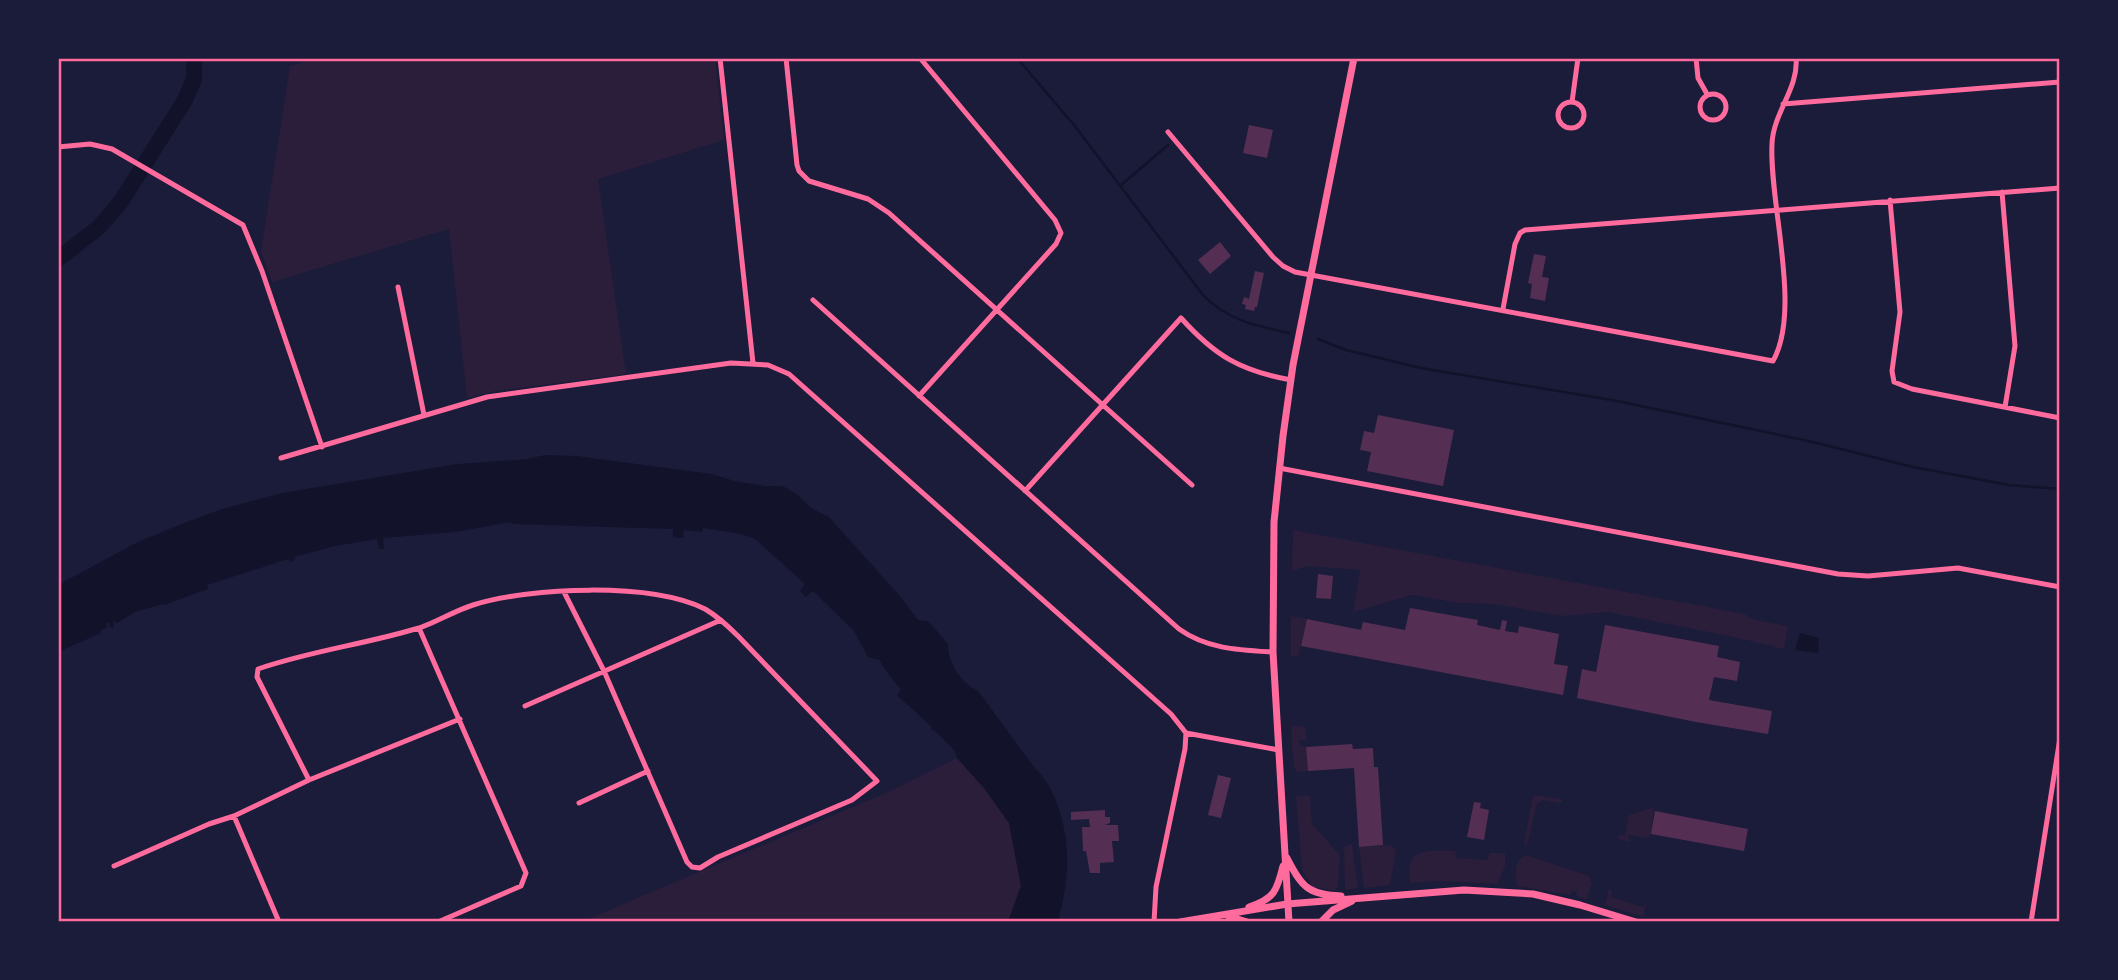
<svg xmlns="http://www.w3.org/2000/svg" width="2118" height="980" viewBox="0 0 2118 980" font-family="'Space Grotesk',sans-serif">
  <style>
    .green { fill: #2a1e3b }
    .water { fill: #12122b }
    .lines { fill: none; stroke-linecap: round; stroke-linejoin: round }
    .stream { stroke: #12122b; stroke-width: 2.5 }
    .river { stroke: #12122b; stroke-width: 16 }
    .building { fill: #542f53 }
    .minor { stroke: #ff6b9d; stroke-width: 5 }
    .secondary { stroke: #ff6b9d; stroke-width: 7 }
    .neatline { fill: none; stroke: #ff6b9d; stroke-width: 2.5 }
  </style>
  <rect width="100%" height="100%" fill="#1b1b3a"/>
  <!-- green -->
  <path class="green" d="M 320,58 L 715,58 L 724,140 L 598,179 L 626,374 L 496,391 L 467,398 L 449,229 L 272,282 L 261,251 L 290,66 Z
    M 1293,530 L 1745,614 L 1754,620 L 1788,626 L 1784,649 L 1734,637 L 1608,612 L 1562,616 L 1495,604 L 1458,603 L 1412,595 L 1353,612 L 1360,570 L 1308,566 L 1292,571 Z
    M 1291,616 L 1307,619 L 1298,657 L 1291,656 Z
    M 1294,725 L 1306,727 L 1306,741 L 1299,739 L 1300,745 L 1306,748 L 1308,771 L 1298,772 L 1294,768 L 1291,729 Z
    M 957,758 L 984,788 L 1009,823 L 1021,886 L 1008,922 L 581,922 L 886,793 Z
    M 1310,795 L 1312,824 L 1340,855 L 1338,887 L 1335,888 L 1335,891 L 1313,887 L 1302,870 L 1296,796 Z
    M 1533,795 L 1561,799 L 1563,802 L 1560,803 L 1543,800 L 1537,804 L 1527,845 L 1524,844 Z
    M 1654,807 L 1651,834 L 1648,838 L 1628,835 L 1630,842 L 1618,839 L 1619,835 L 1625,836 L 1629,815 Z
    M 1352,844 L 1358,888 L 1345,890 L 1344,847 Z
    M 1391,845 L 1396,850 L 1390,885 L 1364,888 L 1359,847 Z
    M 1455,851 L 1457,858 L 1488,860 L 1489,853 L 1505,853 L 1505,867 L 1497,884 L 1439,881 L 1410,883 C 1405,846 1427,851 1455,851 Z
    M 1526,855 L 1589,876 L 1592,883 L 1587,899 L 1576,896 L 1577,892 L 1572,891 L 1570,895 L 1518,886 C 1514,875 1514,860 1526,855 Z
    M 1609,889 L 1612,892 L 1611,897 L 1642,907 L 1646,903 L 1643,917 L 1605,905 Z"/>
  <!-- water -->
  <path class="water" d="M 545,455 L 576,456 L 712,474 L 734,481 L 765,486 L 783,486 L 799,496 L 811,508 L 829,517 L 899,595 L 918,620 L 928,621 L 948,644 C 948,663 961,683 978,691 L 1034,767 C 1061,792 1071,844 1066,879 C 1065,894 1061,908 1058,922 L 1008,922 L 1021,886 L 1009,823 L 984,788 L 957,758 L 954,750 L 936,732 L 931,729 L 932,727 L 897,695 L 901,690 L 883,667 L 880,660 L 868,657 L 854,631 L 813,591 L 806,597 L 800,591 L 805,584 L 755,539 L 741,534 L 703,528 L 702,532 L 684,530 L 683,538 L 673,537 L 673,529 L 512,524 L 511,522 L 455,532 L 383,538 L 384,549 L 379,549 L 377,539 L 335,546 L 294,557 L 295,560 L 290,562 L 288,559 L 207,585 L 208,589 L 164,605 L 163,604 L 135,612 L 117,623 L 113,620 L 114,627 L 111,628 L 109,623 L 106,623 L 107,627 L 100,631 L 101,633 L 58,652 L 58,585 L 138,542 L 179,525 L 222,509 L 282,493 L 458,464 L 527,459 Z
    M 1800,633 L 1819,638 L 1818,653 L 1795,650 Z"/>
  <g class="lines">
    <!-- stream -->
    <path class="stream" d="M 1017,58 L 1074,125 L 1203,295 C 1227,320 1256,326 1289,333
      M 1120,186 L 1168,145
      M 1318,339 L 1346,350 L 1421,368 L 1617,401 L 1813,442 L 1913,467 L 2009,485 L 2060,489"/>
    <!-- river -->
    <path class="river" d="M 58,259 L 98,228 L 120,203 L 185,100 L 194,79 L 194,58"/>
  </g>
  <!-- building -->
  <path class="building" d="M 1249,125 L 1273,130 L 1267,158 L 1243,153 Z
    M 1220,242 L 1231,256 L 1210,274 L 1198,260 Z
    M 1534,254 L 1546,256 L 1542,277 L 1549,278 L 1545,301 L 1530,298 L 1532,284 L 1528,283 Z
    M 1255,271 L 1264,273 L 1257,307 L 1255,307 L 1254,311 L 1245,309 L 1246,305 L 1242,304 L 1244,297 L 1249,299 Z
    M 1378,415 L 1454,430 L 1443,486 L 1367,471 L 1371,452 L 1360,450 L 1364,431 L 1374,433 Z
    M 1318,574 L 1333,576 L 1331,599 L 1316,598 Z
    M 1410,608 L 1478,620 L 1477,625 L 1500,630 L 1502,620 L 1507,621 L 1505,631 L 1518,633 L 1519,626 L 1559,634 L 1554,664 L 1568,666 L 1563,695 L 1301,646 L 1307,619 L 1361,630 L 1363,622 L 1405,630 Z
    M 1605,625 L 1719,646 L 1717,657 L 1740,662 L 1737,681 L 1714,677 L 1709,700 L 1772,711 L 1768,734 L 1696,722 L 1577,698 L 1582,669 L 1596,672 Z
    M 1352,744 L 1353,749 L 1373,748 L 1374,767 L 1378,767 L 1383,845 L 1359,847 L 1354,768 L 1308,771 L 1306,747 Z
    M 1218,775 L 1231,778 L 1221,818 L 1208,815 Z
    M 1474,802 L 1481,803 L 1480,808 L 1489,810 L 1484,840 L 1467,837 Z
    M 1105,810 L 1105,817 L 1110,817 L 1110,823 L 1105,825 L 1118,825 L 1119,841 L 1112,841 L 1114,862 L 1100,863 L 1100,873 L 1090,873 L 1086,851 L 1083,851 L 1082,827 L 1090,827 L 1089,819 L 1071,820 L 1071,812 Z
    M 1655,811 L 1748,829 L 1744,851 L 1651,834 Z"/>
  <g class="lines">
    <!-- minor -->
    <path class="minor" d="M 720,58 L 753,363
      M 786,58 L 797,165 L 799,171 L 809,181 L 868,199 L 889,213 L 1192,485
      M 1696,58 L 1698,78 L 1707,94
      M1700 107a13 13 0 1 1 26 0a13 13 0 1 1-26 0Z
      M1558 115a13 13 0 1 1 26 0a13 13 0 1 1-26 0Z
      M 1572,102 L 1578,58
      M 1783,104 L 2060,82
      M 1168,132 L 1273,257 L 1283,266 L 1295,272 L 1773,361 C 1802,309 1769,204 1772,144 C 1773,113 1799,88 1796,58
      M 58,147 L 90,144 L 112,149 L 243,225 L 262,271 L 322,447
      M 2002,192 L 2015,346 L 2005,407
      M 1890,200 L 1900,312 L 1892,371 L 1894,382 L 1912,389 L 2060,418
      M 398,287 L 424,415
      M 813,300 L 1179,629 C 1207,649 1239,650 1273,652
      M 1503,309 L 1515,244 L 1520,233 L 1525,230 L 2060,188
      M 919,396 L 1056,244 L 1061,233 L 1055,220 L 920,58
      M 281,458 L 487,397 L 731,363 L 768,365 L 789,374 L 1171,714 L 1186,733 L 1185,749 L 1156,887 L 1154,922
      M 1279,468 L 1838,574 L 1868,576 L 1958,568 L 2060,587
      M 1025,491 L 1181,318 C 1215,356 1241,371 1291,380
      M 419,628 L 526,873 L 521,886 L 438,922
      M 525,706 L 721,620
      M 1186,733 L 1279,750
      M 309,780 L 257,677 L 258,669 C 310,651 366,644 419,628 C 437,622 454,611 473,605 C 531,587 650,582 705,609 C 717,616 728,626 738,636 L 877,781 L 852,800 L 718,857 L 700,868 L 692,867 L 687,862 L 604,671 L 564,592
      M 579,803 L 648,771
      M 234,816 L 279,922
      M 114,866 L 209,824 L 234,816 L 309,780 L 460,719
      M 2031,922 L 2060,738"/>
    <!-- secondary -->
    <path class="secondary" d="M 1287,858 C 1301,886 1308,895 1341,896
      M 1249,907 C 1274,899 1277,891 1283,866
      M 1228,916 L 1247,922
      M 1180,922 L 1287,904 L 1464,890 L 1533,894 L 1580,905 L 1636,922
      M 1289,922 L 1273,652 L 1274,522 L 1283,436 L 1293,365 L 1354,58
      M 1321,922 L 1333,910 L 1352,901"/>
  </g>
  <!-- border -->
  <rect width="2118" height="980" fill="none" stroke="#1b1b3a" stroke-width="119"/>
  <rect x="60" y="60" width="1998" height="860" class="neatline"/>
</svg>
